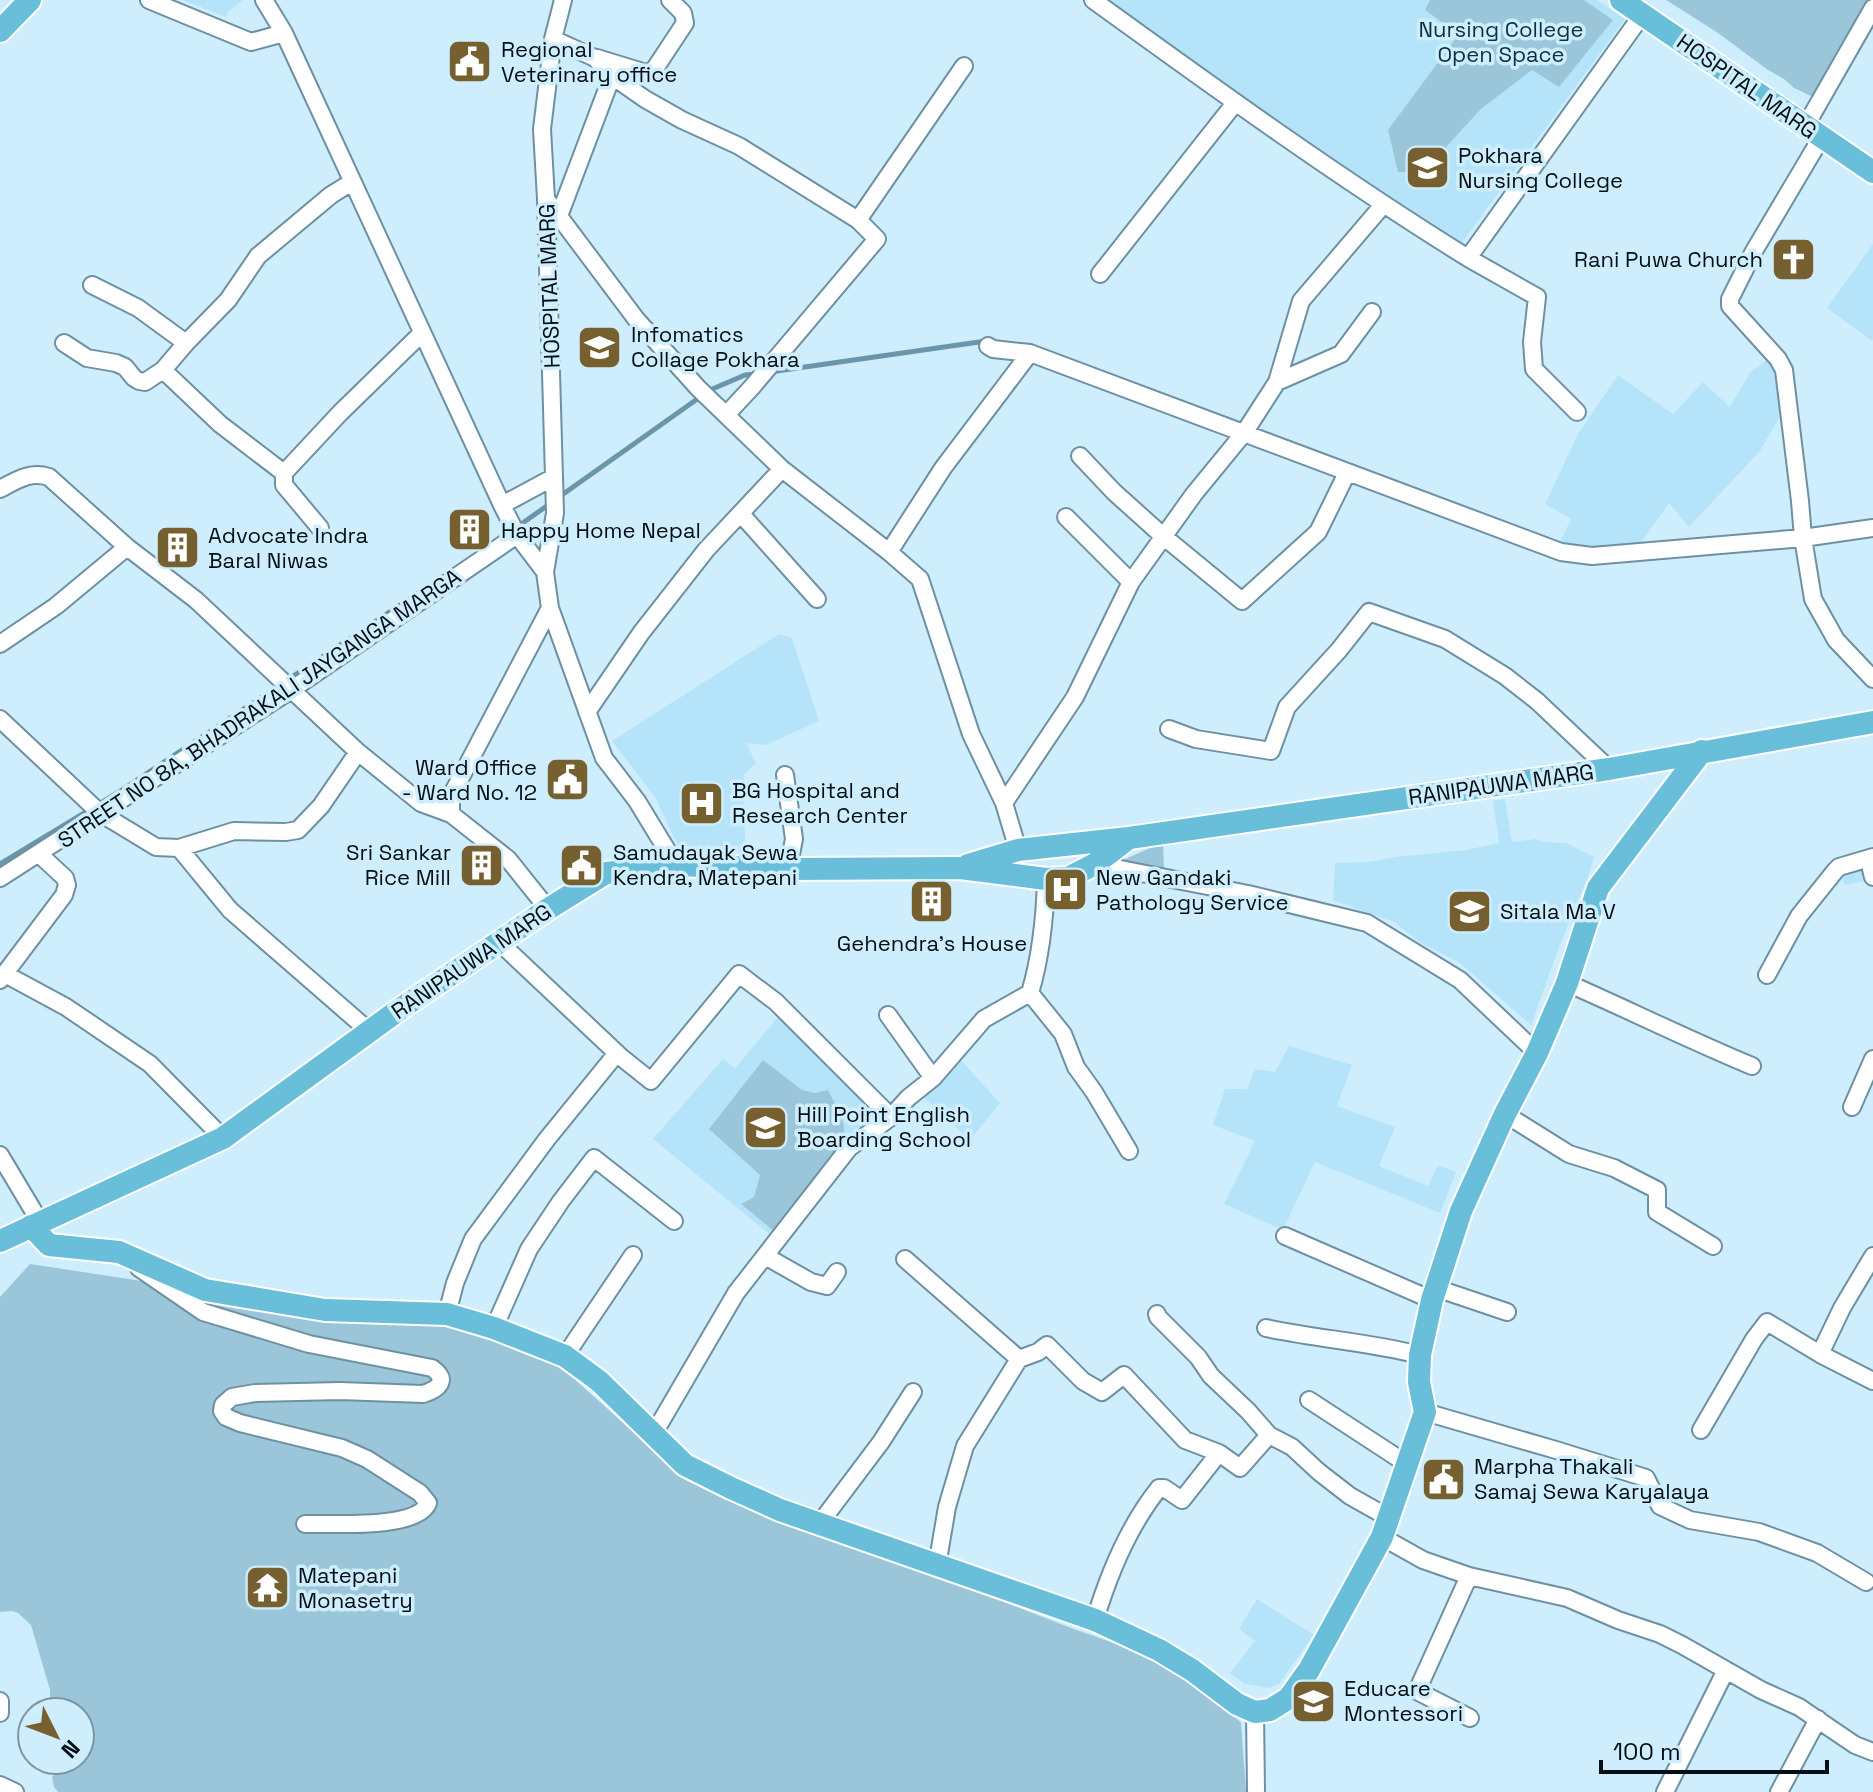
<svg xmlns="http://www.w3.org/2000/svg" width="1873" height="1792" viewBox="0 0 1873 1792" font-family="'Space Grotesk',sans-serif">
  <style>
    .built { fill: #b5e4fa }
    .green { fill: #9bc6da }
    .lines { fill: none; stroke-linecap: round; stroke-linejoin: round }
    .stream { stroke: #6b96aa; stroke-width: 5 }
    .minor-casing { stroke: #6d91a2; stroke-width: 20 }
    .major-casing { stroke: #fff; stroke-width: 26 }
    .minor { stroke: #fff; stroke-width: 16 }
    .major { stroke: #69bed9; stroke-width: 22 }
    .labels { text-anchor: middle; stroke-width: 7; stroke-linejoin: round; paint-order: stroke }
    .park-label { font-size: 22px; fill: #093141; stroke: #cfeefd }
    .poi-label { font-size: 22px; fill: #030f15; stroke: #cfeefd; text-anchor: start }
    .street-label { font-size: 22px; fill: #030f15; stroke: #cfeefd }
  </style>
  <rect width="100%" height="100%" fill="#cfeefd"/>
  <!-- built -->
  <path class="built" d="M 183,0 L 243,0 L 228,12 L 226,17 Z
    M 1099,0 L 1597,0 L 1625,19 L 1459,247 Z
    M 1873,244 L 1873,339 L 1872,341 L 1827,308 Z
    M 1770,358 L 1779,375 L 1784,409 L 1760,451 L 1689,527 L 1669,503 L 1632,555 L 1595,557 L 1560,542 L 1571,519 L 1545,504 L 1578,434 L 1618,375 L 1673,414 L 1703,382 L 1730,407 L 1751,371 Z
    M 779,634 L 792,638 L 819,721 L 766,745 L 746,743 L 756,763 L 744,774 L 745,851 L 684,859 L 655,797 L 612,741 Z
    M 1505,799 L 1512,842 L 1536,839 L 1543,842 L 1566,843 L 1594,857 L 1588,877 L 1559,947 L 1531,1025 L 1460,963 L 1421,943 L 1394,922 L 1333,900 L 1335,863 L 1368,862 L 1396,857 L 1466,850 L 1499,843 L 1493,801 Z
    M 1861,867 L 1864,881 L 1844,885 L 1841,871 Z
    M 779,1016 L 885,1114 L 773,1237 L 653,1139 L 723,1059 L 735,1068 Z
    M 1289,1046 L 1352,1065 L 1337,1106 L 1395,1127 L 1379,1166 L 1428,1186 L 1438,1165 L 1456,1172 L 1440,1213 L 1315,1162 L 1283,1230 L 1224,1204 L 1255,1141 L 1213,1125 L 1225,1089 L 1247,1089 L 1255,1069 L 1275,1072 Z
    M 959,1058 L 1000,1103 L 970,1140 L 922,1096 Z
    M 1257,1599 L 1314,1635 L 1279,1684 L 1269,1688 L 1245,1684 L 1230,1673 L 1255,1641 L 1239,1629 Z"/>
  <!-- green -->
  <path class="green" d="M 1430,0 L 1584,0 L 1613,20 L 1559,87 L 1532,70 L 1481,109 L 1422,173 L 1398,172 L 1388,130 L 1459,34 L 1425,10 Z
    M 1666,0 L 1873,0 L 1873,7 L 1813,97 L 1794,88 L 1784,79 L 1768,70 L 1718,33 Z
    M 1163,842 L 1164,868 L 1121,861 Z
    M 763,1060 L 802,1090 L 815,1093 L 828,1090 C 834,1103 847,1122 844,1137 C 841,1158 790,1212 774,1231 L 741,1204 L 754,1197 L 760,1175 L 709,1129 Z
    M 30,1264 L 333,1310 L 442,1317 L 543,1351 L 678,1472 L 709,1489 L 754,1511 L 829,1537 L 987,1595 L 1071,1628 L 1151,1656 L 1219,1699 L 1241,1723 L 1246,1792 L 58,1792 L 54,1787 L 52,1777 L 66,1760 L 80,1760 L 80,1712 L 50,1712 L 50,1690 L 31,1625 L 18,1613 L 12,1611 L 0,1612 L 0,1297 Z"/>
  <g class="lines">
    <!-- stream -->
    <path class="stream" d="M 770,372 L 986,341
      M 559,497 L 710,390 L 745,375 L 756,374
      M 517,527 L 551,503
      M 0,864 L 119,792 L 442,577"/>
    <defs>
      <path id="minor" d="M 149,0 L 251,42 L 284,33
        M 264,0 L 284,33 L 502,505 L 517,535 L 545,572 L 550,608 L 604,758 L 637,801 L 676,865
        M 1093,0 C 1216,89 1339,178 1468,258 L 1642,15
        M 553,39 L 595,58 L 612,76 L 645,99 L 682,120 L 739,146 L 858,220 L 877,239 L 752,387 L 726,415
        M 597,58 L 646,73 L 654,70 L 685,23 L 683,13 L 670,0
        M 1805,127 L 1873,8
        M 1821,138 L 1754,251 L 1730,299 L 1730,306 L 1778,359 L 1784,370 L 1800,501 L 1803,538 L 1813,599 L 1836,640 L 1873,679
        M 546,199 L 636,319 L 698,388 L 782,469 L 889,552 L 943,468 L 1030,353
        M 559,216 L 612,76
        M 858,220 L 964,66
        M 1468,258 L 1537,297 L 1532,342 L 1534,369 L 1577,412
        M 1100,274 L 1235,103
        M 92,285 L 138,308 L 186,343
        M 64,343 L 87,358 L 116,363 L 125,367 L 134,378 L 139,381 L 145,382 L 163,370 L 186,343 L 228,300 L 258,256 L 331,195 L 352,182
        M 988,346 L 993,349 L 1030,353 L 1561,552 L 1592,556 L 1803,538 L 1873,528
        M 163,370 L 220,424 L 284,473
        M 1277,382 L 1341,354 L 1372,312
        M 1080,456 L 1114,492 L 1163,536 L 1242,601 L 1318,532 L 1347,473
        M 0,489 C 17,480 30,471 49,477 L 127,547 L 196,600 L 358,752 L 421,803 L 451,814 L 508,859 L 548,909
        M 502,505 L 554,477
        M 741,514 L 817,599
        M 1066,517 L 1131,582
        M 320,528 L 284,485 L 284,473 L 340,413 L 422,333
        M 889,552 L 920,579 L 971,734 L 1004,803 L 1018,850
        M 545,572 L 555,513 L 554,477 L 546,199 L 542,129 L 553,39 L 563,0
        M 0,644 L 56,606 L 127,547
        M 587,712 L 641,633 L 706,550 L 782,469
        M 0,719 L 100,813 L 156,847 L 179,848 L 234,831 L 286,832 L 298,830 L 321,806 L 358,752
        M 1169,729 L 1196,739 L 1271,751 L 1287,707 L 1339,650 L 1369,612 L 1445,639 L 1505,676 L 1537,701 L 1609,769
        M 785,775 L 794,839 L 788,869
        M 1004,803 L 1075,697 L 1131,582 L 1194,494 L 1244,433 L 1277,382 L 1301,301 L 1383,205
        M 451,814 L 451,796 L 550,608
        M 179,848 L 230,910 L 369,1031
        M 1095,864 L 1248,894 L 1367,923 L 1460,980 L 1537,1053
        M 1873,864 L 1871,869 L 1873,877
        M 0,878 L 291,690 L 517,535
        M 1046,879 C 1045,917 1041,956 1030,993 L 1063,1034 L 1076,1067 L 1094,1092 L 1129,1151
        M 499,942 L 621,1057 L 651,1081 L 739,974 L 776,1002 L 891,1117
        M 5,974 L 66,1007 L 150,1064 L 223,1138
        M 1767,975 L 1799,916 L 1835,871 L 1839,867 L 1873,857
        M 0,980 L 64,895 L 67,885 L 65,878 L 39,854
        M 1567,983 C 1629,1010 1689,1040 1752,1066
        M 888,1015 L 933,1078
        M 1852,1107 L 1873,1059
        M 1505,1114 L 1569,1154 L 1614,1168 L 1657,1190 L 1657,1212 L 1713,1246
        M 0,1155 L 40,1222
        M 1285,1236 L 1432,1300
        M 765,1256 L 811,1282 L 827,1286 L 837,1272
        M 905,1259 L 1019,1359 L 965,1446 L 947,1507 L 937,1566
        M 139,1268 L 203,1312 L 309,1344 L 432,1368 C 449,1380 439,1389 423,1394 L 340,1391 L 255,1393 L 232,1397 L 223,1405 L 222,1411 L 226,1417 L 240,1423 L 342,1448 L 367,1459 L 420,1493 L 428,1503 C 417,1530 331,1523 305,1524
        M 1436,1288 L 1507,1312
        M 447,1314 L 455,1283 L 473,1239 L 547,1139 L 617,1053
        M 1157,1314 L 1158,1317 L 1198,1357 L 1211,1376 L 1248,1411 L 1269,1435 L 1292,1447 L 1319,1472 L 1350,1496 L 1389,1518
        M 494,1328 L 529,1249 L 561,1201 L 594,1158 L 674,1221
        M 1266,1328 C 1317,1339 1369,1342 1420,1355
        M 1820,1354 L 1842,1308 L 1873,1256
        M 565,1356 L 633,1255
        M 1019,1359 L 1038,1352 L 1047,1345 L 1083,1381 L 1102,1392 L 1124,1375 L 1185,1440 L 1219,1453
        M 1309,1400 L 1407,1464
        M 1425,1412 L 1556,1450 L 1646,1478 L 1660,1506 L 1690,1520 L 1759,1532 L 1817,1553 L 1866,1582
        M 1701,1430 L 1754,1339 L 1767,1322 L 1820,1354 L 1873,1381
        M 653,1435 L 736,1293 L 849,1148 L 891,1117 L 908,1098 L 933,1078 L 984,1019 L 1030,993
        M 820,1523 L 881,1442 L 913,1392
        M 1382,1537 L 1423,1560 L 1469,1576 L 1567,1598 L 1618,1620 L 1660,1634 L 1682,1645 L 1761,1690 L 1799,1707 L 1855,1745 L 1873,1752
        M 1469,1576 L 1417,1691 L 1470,1718
        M 1095,1620 C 1109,1573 1128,1527 1159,1488 L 1164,1488 L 1182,1500 L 1219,1453 L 1240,1468 L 1269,1435
        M 0,1701 L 0,1713
        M 1255,1712 L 1256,1792
        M 0,1785 L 15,1792
        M 1665,1792 L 1726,1670
        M 1779,1792 L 1818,1719"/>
      <path id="major" d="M 1621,0 L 1873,172
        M 0,31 L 30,0
        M 968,865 L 1018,850 L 1129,838 L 1609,769 L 1873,722
        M 31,1226 L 49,1245 L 119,1252 L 205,1290 L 325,1310 L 447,1314 L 494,1328 L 565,1356 L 599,1381 L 685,1465 L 731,1488 L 780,1510 L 1095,1620 L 1159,1650 L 1192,1670 L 1237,1704 L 1255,1712 L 1270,1710 L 1289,1698 L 1309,1670 L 1382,1537 L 1425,1412 L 1419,1382 L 1420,1355 L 1432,1300 L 1461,1211 L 1505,1114 L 1537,1053 L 1567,983 L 1598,888 L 1702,751
        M 0,1241 L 223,1138 L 400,1009 L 548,909 L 606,873 L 676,865 L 788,869 L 960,868 L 1046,879 L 1068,878 L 1095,864 L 1129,838"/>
    </defs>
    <!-- minor casing -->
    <use href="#minor" class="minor-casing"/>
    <!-- major casing -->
    <use href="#major" class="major-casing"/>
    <!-- minor -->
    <use href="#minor" class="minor"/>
    <!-- major -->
    <use href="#major" class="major"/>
  </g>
  <!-- icons -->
  <defs>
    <symbol id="civic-square" viewBox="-11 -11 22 22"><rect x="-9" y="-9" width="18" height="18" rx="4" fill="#76602f" stroke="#cfeefd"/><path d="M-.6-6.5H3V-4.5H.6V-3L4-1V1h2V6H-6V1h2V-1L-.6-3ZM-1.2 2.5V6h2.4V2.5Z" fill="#fff"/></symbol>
    <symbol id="university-square" viewBox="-11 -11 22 22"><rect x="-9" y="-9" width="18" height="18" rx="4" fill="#76602f" stroke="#cfeefd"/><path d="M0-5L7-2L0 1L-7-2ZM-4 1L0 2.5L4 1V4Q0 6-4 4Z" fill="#fff"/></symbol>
    <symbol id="church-square" viewBox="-11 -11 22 22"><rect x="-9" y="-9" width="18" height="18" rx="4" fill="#76602f" stroke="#cfeefd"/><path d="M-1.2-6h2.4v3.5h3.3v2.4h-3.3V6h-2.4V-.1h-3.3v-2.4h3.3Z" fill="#fff"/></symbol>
    <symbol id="building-square" viewBox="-11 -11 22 22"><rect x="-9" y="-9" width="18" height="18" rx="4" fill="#76602f" stroke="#cfeefd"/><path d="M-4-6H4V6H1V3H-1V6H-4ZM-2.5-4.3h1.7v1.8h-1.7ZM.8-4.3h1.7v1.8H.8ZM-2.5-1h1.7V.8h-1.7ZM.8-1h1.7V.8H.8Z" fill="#fff"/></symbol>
    <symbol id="hospital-square" viewBox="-11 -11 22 22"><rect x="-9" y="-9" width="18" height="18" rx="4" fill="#76602f" stroke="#cfeefd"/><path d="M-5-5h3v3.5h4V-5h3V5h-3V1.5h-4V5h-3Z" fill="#fff"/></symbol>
    <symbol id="school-square" viewBox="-11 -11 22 22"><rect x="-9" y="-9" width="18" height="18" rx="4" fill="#76602f" stroke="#cfeefd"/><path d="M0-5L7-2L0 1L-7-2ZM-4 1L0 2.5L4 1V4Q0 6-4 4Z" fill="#fff"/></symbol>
    <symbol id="temple-square" viewBox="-11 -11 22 22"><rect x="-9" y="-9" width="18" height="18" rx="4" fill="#76602f" stroke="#cfeefd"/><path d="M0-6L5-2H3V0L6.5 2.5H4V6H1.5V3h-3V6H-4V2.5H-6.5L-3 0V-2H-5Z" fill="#fff"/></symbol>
  </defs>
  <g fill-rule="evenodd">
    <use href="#civic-square" x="444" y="36" width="51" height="51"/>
    <use href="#university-square" x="1402" y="142" width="51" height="51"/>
    <use href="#church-square" x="1768" y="234" width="51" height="51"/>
    <use href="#university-square" x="574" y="322" width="51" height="51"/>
    <use href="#building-square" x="444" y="504" width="51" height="51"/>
    <use href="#building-square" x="152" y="522" width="51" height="51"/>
    <use href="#civic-square" x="542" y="754" width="51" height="51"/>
    <use href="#hospital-square" x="676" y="778" width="51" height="51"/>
    <use href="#building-square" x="456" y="840" width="51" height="51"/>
    <use href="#civic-square" x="556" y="840" width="51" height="51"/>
    <use href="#hospital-square" x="1040" y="864" width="51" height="51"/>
    <use href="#building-square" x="906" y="876" width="51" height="51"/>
    <use href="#school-square" x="1444" y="886" width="51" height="51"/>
    <use href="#school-square" x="740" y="1102" width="51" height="51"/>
    <use href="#civic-square" x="1418" y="1454" width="51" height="51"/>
    <use href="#temple-square" x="242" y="1562" width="51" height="51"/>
    <use href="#school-square" x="1288" y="1676" width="51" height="51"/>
  </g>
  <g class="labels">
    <!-- park labels -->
    <g class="park-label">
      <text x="1501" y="37">Nursing College<tspan x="1501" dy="25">Open Space</tspan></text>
    </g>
    <!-- poi labels -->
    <g class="poi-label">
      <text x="501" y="57">Regional<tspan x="501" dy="25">Veterinary office</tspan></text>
      <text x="1458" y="163">Pokhara<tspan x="1458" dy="25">Nursing College</tspan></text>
      <text x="1763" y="267" text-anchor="end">Rani Puwa Church</text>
      <text x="631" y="342">Infomatics<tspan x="631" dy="25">Collage Pokhara</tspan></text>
      <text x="501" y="538">Happy Home Nepal</text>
      <text x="208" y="543">Advocate Indra<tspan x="208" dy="25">Baral Niwas</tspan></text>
      <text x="537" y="775" text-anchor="end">Ward Office<tspan x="537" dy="25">- Ward No. 12</tspan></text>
      <text x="732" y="798">BG Hospital and<tspan x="732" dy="25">Research Center</tspan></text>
      <text x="451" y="860" text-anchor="end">Sri Sankar<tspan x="451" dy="25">Rice Mill</tspan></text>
      <text x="613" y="860">Samudayak Sewa<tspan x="613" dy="25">Kendra, Matepani</tspan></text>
      <text x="1096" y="885">New Gandaki<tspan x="1096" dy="25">Pathology Service</tspan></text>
      <text x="1500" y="919">Sitala Ma V</text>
      <text x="932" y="951" text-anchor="middle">Gehendra's House</text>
      <text x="797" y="1122">Hill Point English<tspan x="797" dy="25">Boarding School</tspan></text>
      <text x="1474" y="1474">Marpha Thakali<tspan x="1474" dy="25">Samaj Sewa Karyalaya</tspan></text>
      <text x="298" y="1583">Matepani<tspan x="298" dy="25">Monasetry</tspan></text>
      <text x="1344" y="1696">Educare<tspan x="1344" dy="25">Montessori</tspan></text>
    </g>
    <!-- street labels -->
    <g class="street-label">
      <text transform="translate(1747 86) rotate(35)" y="8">HOSPITAL MARG</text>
      <text transform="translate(549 286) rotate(-92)" y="8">HOSPITAL MARG</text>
      <text transform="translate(259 708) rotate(-34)" y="8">STREET NO 8A, BHADRAKALI JAYGANGA MARGA</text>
      <text transform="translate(1501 784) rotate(-8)" y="8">RANIPAUWA MARG</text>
      <text transform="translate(471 961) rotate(-34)" y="8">RANIPAUWA MARG</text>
    </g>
  </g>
  <!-- north arrow -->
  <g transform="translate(56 1736) rotate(132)"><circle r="38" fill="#cfeefd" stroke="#7d95a0" stroke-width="2"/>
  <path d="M0-6L14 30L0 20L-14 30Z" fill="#76602f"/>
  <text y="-12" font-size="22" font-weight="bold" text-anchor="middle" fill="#030f15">N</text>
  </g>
  <!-- scale -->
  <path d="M1601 1760v12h226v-12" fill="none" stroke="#030f15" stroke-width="4"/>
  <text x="1613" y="1760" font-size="24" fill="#030f15" stroke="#cfeefd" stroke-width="6" paint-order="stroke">100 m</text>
</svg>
